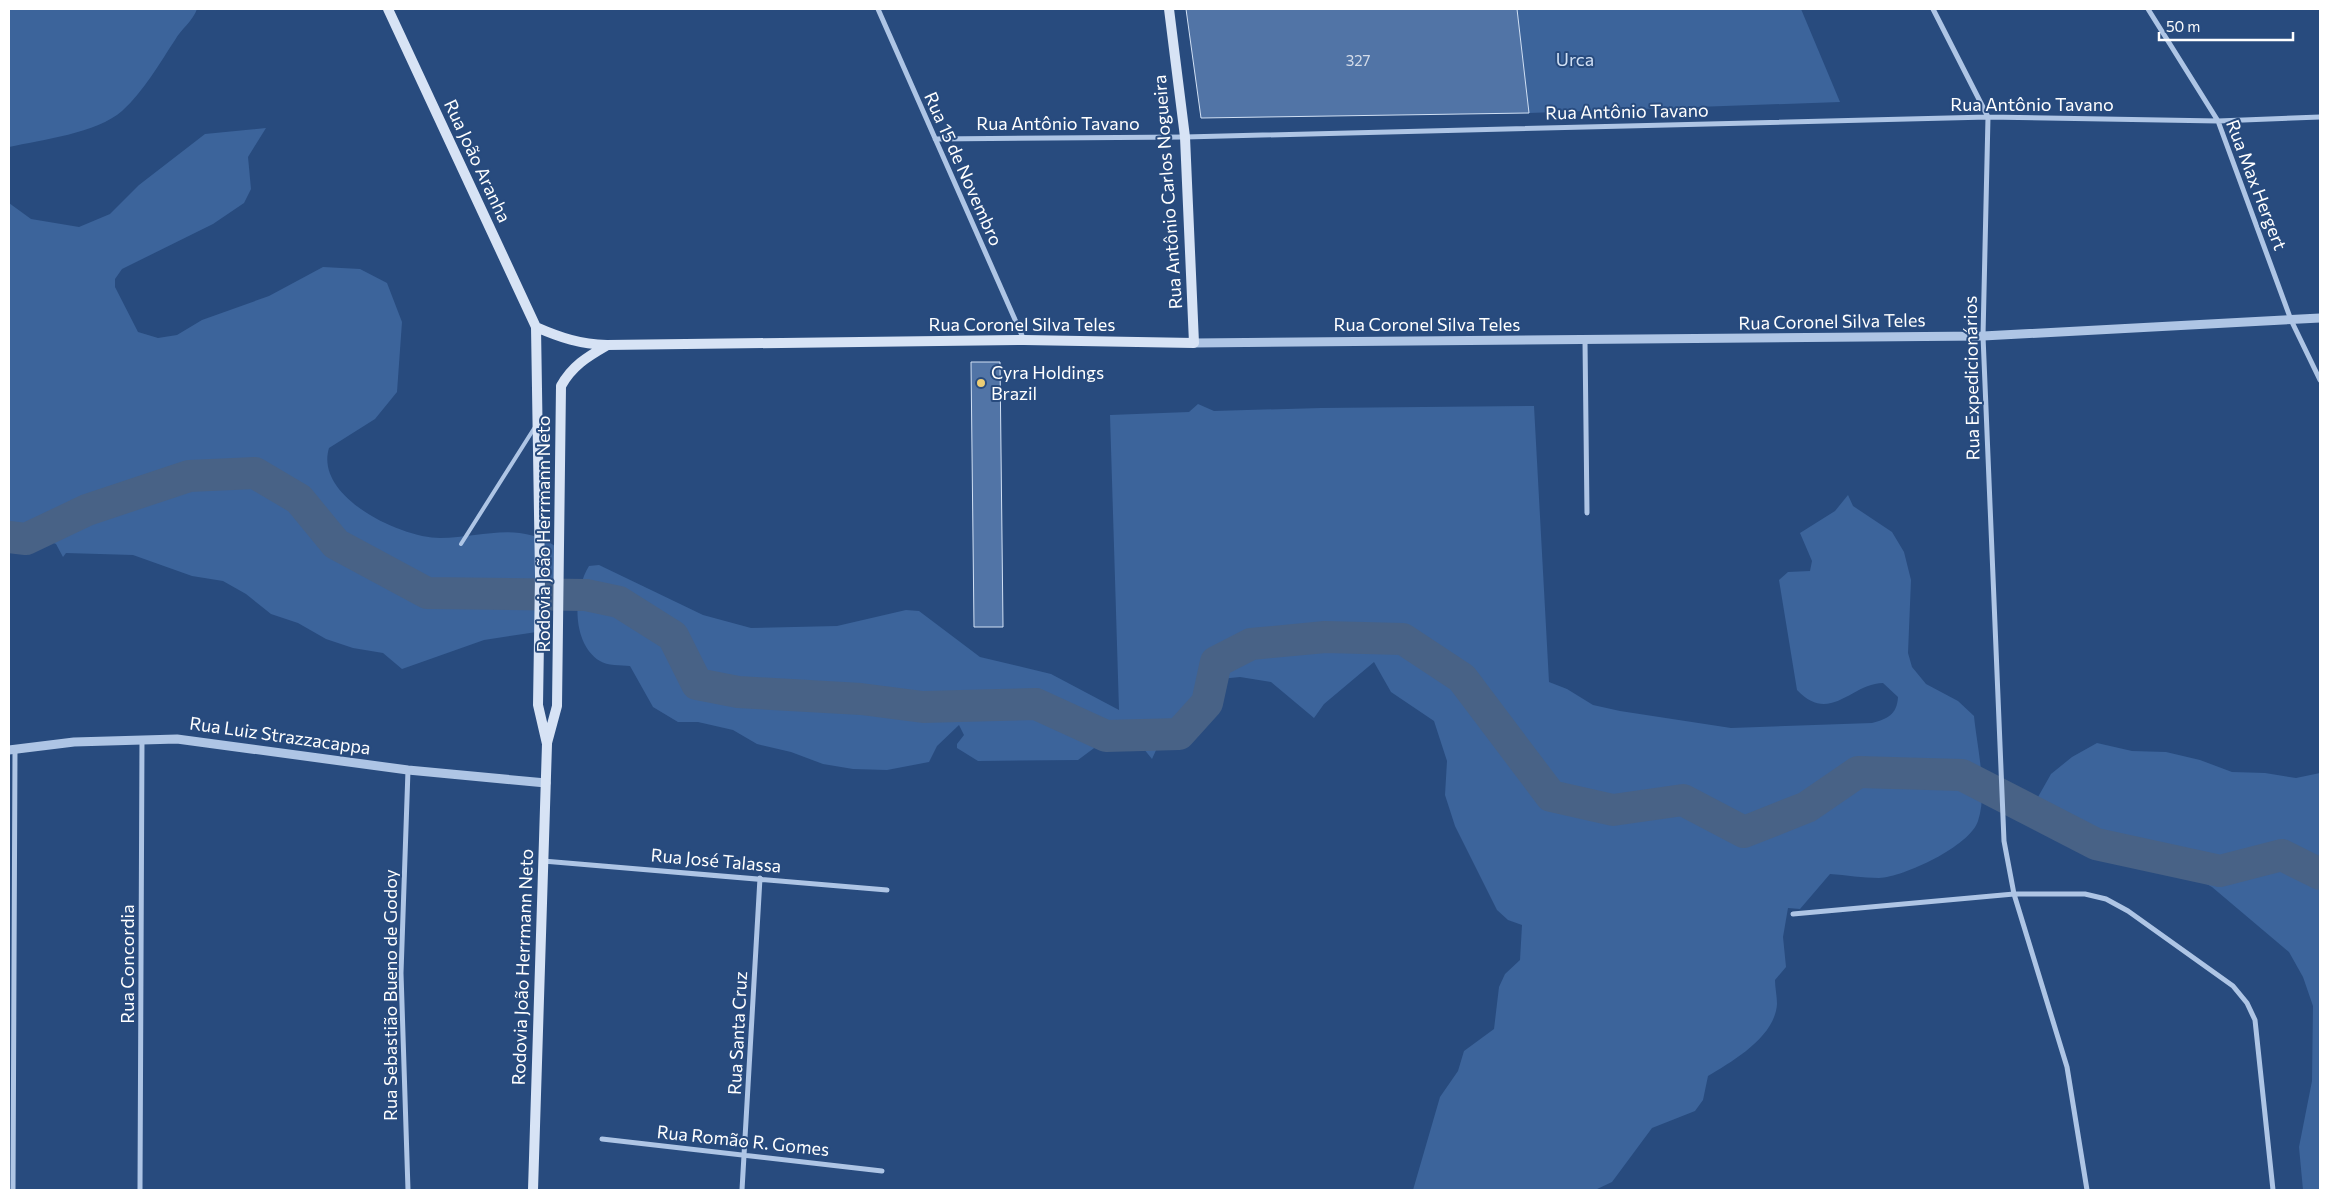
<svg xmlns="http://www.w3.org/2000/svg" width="2329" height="1199" viewBox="0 0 2329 1199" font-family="Commissioner,sans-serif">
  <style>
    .green { fill: #3c649b }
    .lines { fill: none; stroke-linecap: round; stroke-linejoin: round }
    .river { stroke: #486286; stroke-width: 32 }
    .building { fill: #5174a6; stroke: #d1e0f4 }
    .service { stroke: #aec5e5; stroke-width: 4 }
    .minor { stroke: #aec5e5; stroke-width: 5 }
    .tertiary { stroke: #aec5e5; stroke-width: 9 }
    .secondary { stroke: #d7e3f5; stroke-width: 10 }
    .poi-dot { fill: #eccd75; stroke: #284b7e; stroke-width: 2 }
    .labels { text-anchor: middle; stroke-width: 4; stroke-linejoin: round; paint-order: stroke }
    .number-label { font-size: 15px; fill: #d4dce9 }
    .park-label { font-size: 18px; fill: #d1e0f4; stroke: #284b7e }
    .street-label { font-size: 18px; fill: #fff; stroke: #284b7e }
    .poi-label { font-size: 18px; fill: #fff; stroke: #284b7e; text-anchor: start }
  </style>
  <rect width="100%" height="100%" fill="#284b7e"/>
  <!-- green -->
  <path class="green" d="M 9,9 L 197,9 C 193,21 181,29 175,40 C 159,64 144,91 122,111 C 97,133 41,140 9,147 Z
    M 1517,9 L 1801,9 L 1840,102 L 1529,113 Z
    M 266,128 L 248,157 L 251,189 L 244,203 L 213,224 L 122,269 L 115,279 L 115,287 L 138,332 L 158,338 L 177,335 L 202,320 L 269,296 L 323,267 L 360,269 L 387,283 L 402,322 L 397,392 L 375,419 L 329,448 C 314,497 401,538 440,538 C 482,538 516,521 555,546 L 559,568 L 547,602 L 550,630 L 484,640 L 402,669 L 383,653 L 353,648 L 326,639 L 298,623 L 271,614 L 246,594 L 223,581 L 192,576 L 133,555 L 66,553 L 63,557 L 56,544 L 46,540 L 9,547 L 9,203 L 31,219 L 79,227 L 110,214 L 139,185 L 205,134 Z
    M 1198,404 L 1214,411 L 1321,408 L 1534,406 L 1549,682 L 1567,689 L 1593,705 L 1620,711 L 1731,728 L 1872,723 C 1887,719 1897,715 1898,697 L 1883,683 C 1852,683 1830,725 1797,690 L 1779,580 L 1788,572 L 1810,571 L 1812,561 L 1800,533 L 1835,511 L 1848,495 L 1853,506 L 1892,532 L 1904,552 L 1911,580 L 1908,653 L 1912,667 L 1926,684 L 1958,701 L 1974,716 C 1977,747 1988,791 1978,821 C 1970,846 1904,877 1879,878 C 1863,878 1846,875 1830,874 L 1800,909 L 1788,908 L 1783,937 L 1786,967 L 1775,980 C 1775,988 1777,996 1777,1004 C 1775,1037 1733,1061 1708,1076 L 1703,1100 L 1695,1111 L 1652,1128 L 1612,1182 L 1595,1190 L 1413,1190 L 1440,1097 L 1458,1071 L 1464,1051 L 1494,1029 L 1499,987 L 1505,974 L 1520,960 L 1522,925 L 1508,920 L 1497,910 L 1455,826 L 1445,795 L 1447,761 L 1434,721 L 1391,692 L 1374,662 L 1324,704 L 1314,718 L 1271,682 L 1240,677 L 1210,680 L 1199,690 L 1177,727 L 1167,726 L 1152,759 L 1135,738 L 1122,732 L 1113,734 L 1078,760 L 978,761 L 957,748 L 957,744 L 964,735 L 959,725 L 937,746 L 929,762 L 887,770 L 853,769 L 823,764 L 791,752 L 757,744 L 733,730 L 698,722 L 678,722 L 653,707 L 630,666 C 621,665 607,666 600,661 C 571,643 573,592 589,566 L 599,565 L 703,615 L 751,628 L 837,626 L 906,610 L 919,611 L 980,657 L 1051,674 L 1119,710 L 1110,415 L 1189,412 Z
    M 2097,743 L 2132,751 L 2166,752 L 2200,760 L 2232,772 L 2265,773 L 2296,778 L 2320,773 L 2320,1190 L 2303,1190 L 2299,1147 L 2312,1081 L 2313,1006 L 2303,977 L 2289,952 L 2212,887 L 2188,874 L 2161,865 L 2130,861 L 2096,860 L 2068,844 L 2052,822 L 2038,797 L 2051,774 L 2072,757 Z"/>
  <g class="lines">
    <!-- river -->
    <path class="river" d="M 9,537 L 26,539 L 87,510 L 189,476 L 255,473 L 299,499 L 336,544 L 427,593 L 586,595 L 619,602 L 673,636 L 697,684 L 738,692 L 861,699 L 923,707 L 1036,704 L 1106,736 L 1179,734 L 1207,703 L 1216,662 L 1251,644 L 1325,637 L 1403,639 L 1462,678 L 1551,796 L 1613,810 L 1683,800 L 1744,832 L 1807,807 L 1858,772 L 1962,775 L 2096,844 L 2220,871 L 2282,855 L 2320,874"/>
  </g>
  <!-- building -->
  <path class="building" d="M 1186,9 L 1517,9 L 1529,113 L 1201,118 Z
    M 971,362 L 1000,362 L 1003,627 L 974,627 Z"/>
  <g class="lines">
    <!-- service -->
    <path class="service" d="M 461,544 L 535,427"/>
    <!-- minor -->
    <path class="minor" d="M 878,9 L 1024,340
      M 1933,9 L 1988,117 L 1983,336 L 2004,841 L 2014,894 L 2067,1067 L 2087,1190
      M 2148,9 L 2218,121 L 2291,320 L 2320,380
      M 935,139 L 1185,137 L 1988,117 L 2218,121 L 2320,117
      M 1585,341 L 1587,513
      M 543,861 L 887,890
      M 1793,914 L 2014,894 L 2085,894 L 2106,899 L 2128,911 L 2233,986 L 2247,1003 L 2255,1020 L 2273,1190
      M 602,1139 L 882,1171
      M 13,1190 L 15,749
      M 140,1190 L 142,739
      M 408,1190 L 401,973 L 408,770
      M 742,1190 L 760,878"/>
    <!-- tertiary -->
    <path class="tertiary" d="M 1194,343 L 1983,336 L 2320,318
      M 9,750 L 74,742 L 177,739 L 408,770 L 546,783"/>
    <!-- secondary -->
    <path class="secondary" d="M 388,9 L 536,327 L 540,576 L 538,705 L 547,744 L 533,1190
      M 536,327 C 561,338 580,344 607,345 L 1024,340 L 1194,343 L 1185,137 L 1169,9
      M 547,743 L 557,706 L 561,386 C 572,366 587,357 606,346"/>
  </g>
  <!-- markers -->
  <circle class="poi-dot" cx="981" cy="383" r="5"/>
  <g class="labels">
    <!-- number labels -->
    <g class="number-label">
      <text x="1358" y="66">327</text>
    </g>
    <!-- park labels -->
    <g class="park-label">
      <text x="1575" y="66">Urca</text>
    </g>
    <!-- street labels -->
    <g class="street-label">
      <text x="2032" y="111">Rua Antônio Tavano</text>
      <text transform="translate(1627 112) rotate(-1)" y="6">Rua Antônio Tavano</text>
      <text x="1058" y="130">Rua Antônio Tavano</text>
      <text transform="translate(477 161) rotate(65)" y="6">Rua João Aranha</text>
      <text transform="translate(963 169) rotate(66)" y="6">Rua 15 de Novembro</text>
      <text transform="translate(2256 185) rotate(69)" y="6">Rua Max Hergert</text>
      <text transform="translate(1168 192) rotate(-94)" y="6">Rua Antônio Carlos Nogueira</text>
      <text transform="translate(1832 322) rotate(-1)" y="6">Rua Coronel Silva Teles</text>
      <text x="1022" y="331">Rua Coronel Silva Teles</text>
      <text x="1427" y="331">Rua Coronel Silva Teles</text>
      <text transform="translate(1972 378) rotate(-91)" y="6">Rua Expedicionários</text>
      <text transform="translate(544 534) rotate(-90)" y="6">Rodovia João Herrmann Neto</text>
      <text transform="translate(280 736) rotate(8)" y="6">Rua Luiz Strazzacappa</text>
      <text transform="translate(716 861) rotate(5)" y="6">Rua José Talassa</text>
      <text transform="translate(128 964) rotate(-90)" y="6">Rua Concordia</text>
      <text transform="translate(523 967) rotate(-88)" y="6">Rodovia João Herrmann Neto</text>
      <text transform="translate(391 995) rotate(-90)" y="6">Rua Sebastião Bueno de Godoy</text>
      <text transform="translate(738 1033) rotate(-87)" y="6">Rua Santa Cruz</text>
      <text transform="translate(743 1141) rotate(6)" y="6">Rua Romão R. Gomes</text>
    </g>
    <!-- poi labels -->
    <g class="poi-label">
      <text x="991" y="379">Cyra Holdings<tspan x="991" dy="21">Brazil</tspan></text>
    </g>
  </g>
  <!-- border -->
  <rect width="2329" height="1199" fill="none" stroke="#ffffff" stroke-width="20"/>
  <!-- scale -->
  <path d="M2159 32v8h134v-8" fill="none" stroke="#ffffff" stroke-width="2.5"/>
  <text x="2166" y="32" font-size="15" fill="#ffffff" stroke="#284b7e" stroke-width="4" paint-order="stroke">50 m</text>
</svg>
